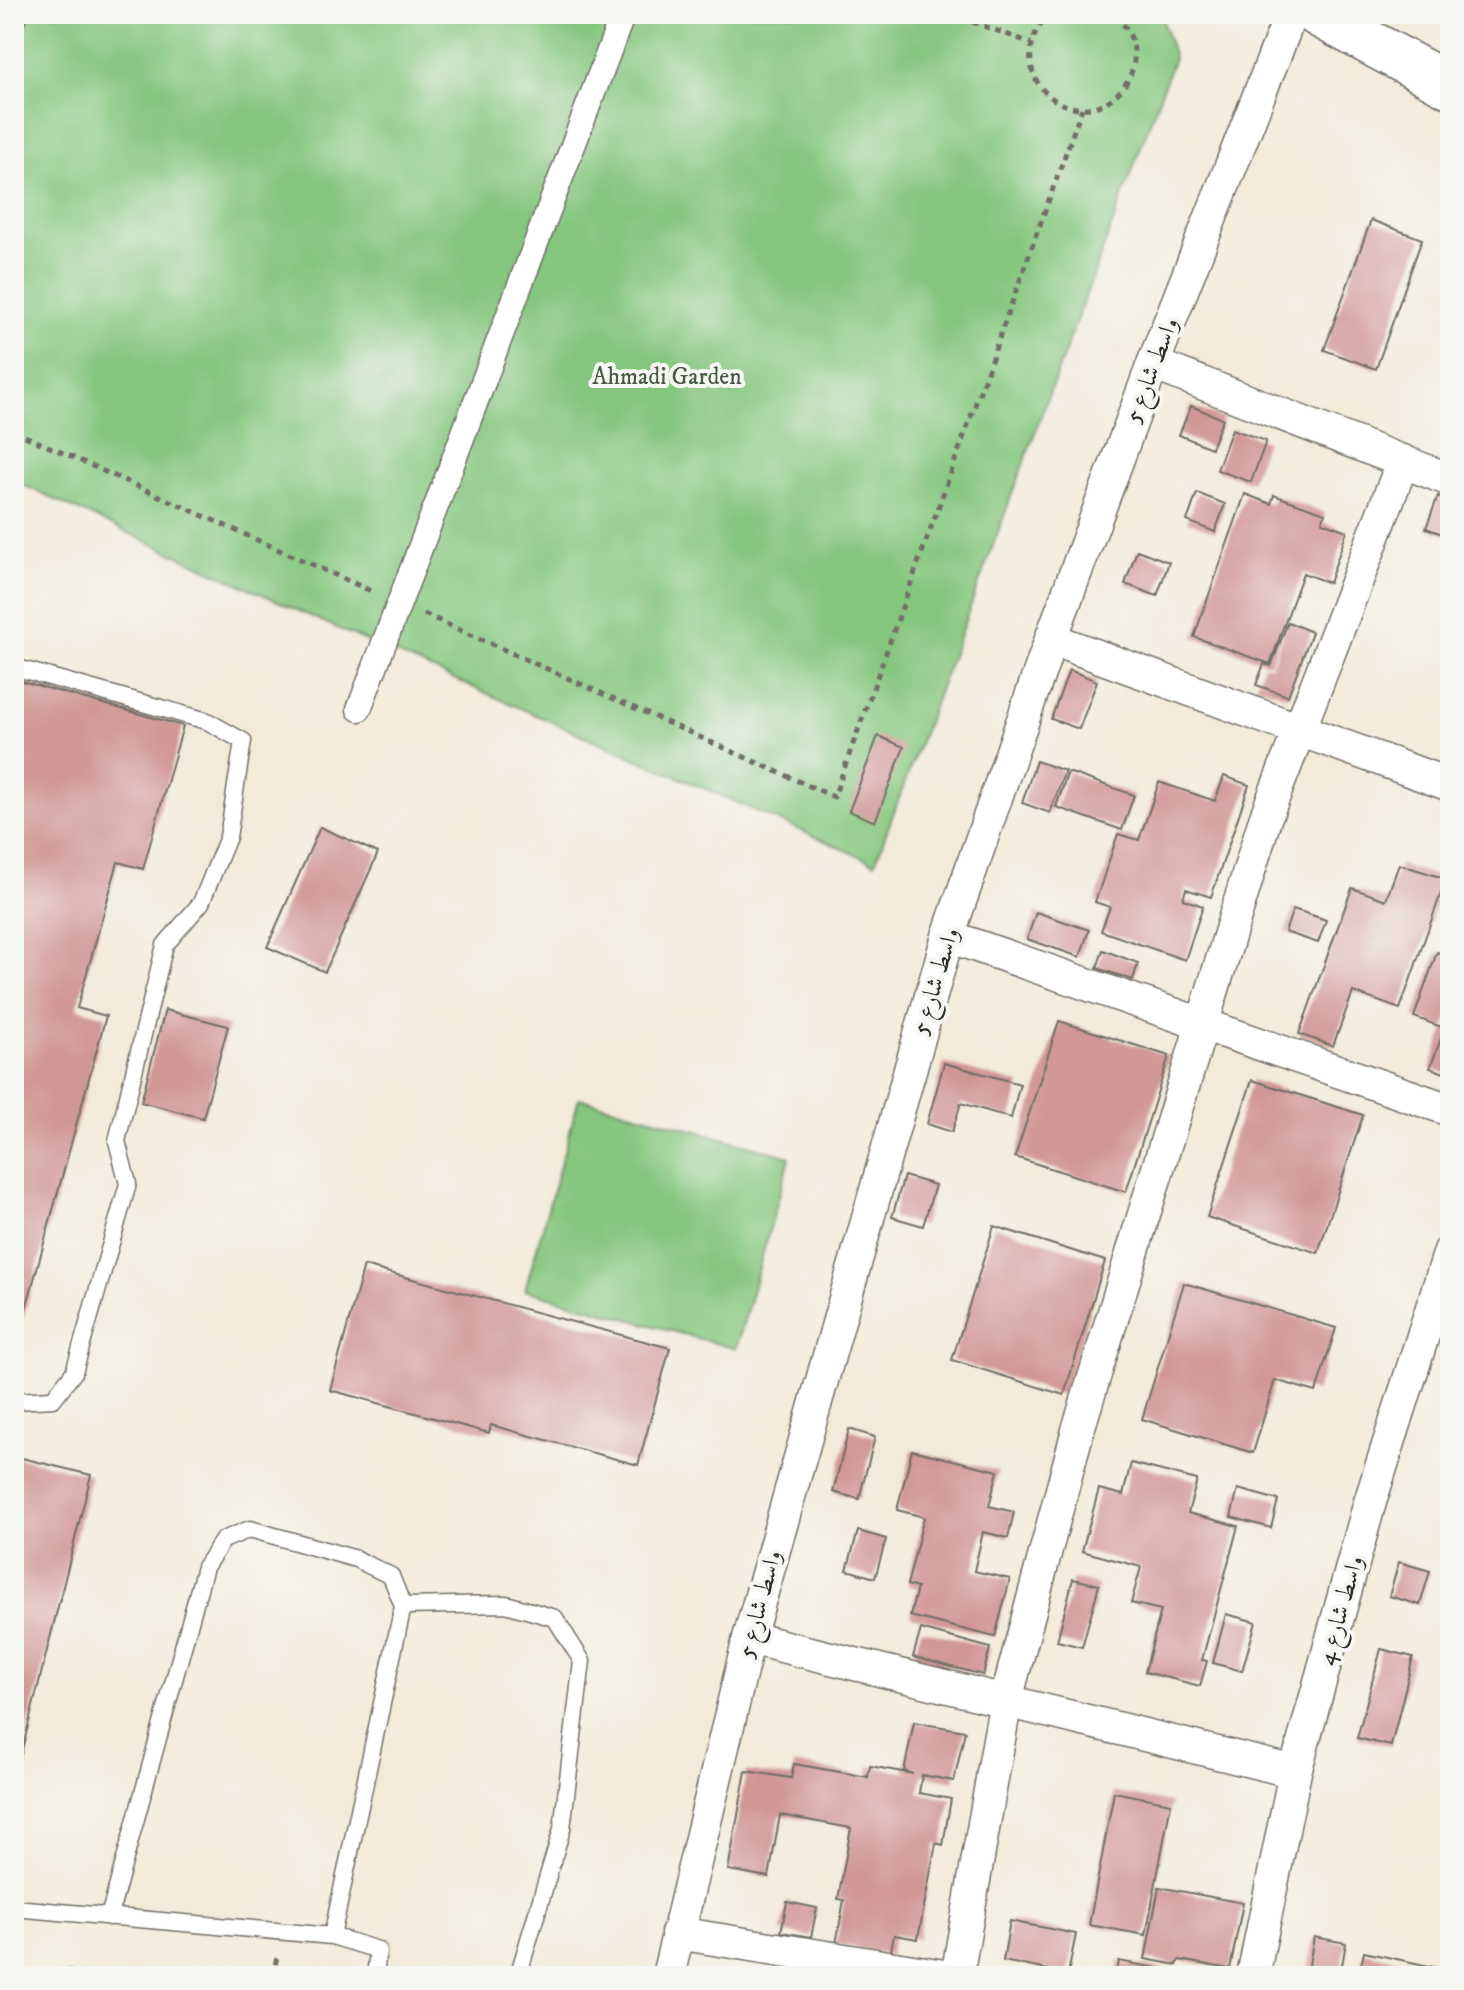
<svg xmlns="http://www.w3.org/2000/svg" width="1464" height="1990" viewBox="0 0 1464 1990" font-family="'IM FELL DW Pica',Amiri,serif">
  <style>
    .green { fill: #84c67e; stroke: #587854; stroke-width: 2 }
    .building { fill: #d19794 }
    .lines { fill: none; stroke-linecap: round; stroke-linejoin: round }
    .service-casing { stroke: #716e68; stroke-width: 19 }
    .pedestrian-casing { stroke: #716e68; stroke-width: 27 }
    .minor-casing { stroke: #716e68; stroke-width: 35 }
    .secondary-casing { stroke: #716e68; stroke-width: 47 }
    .path { stroke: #716e68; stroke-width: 5; stroke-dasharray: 6 6; stroke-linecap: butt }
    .service { stroke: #fff; stroke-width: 16 }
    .pedestrian { stroke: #fff; stroke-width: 24 }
    .minor { stroke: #fff; stroke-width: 32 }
    .secondary { stroke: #fff; stroke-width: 44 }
    .labels { text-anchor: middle; stroke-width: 8; stroke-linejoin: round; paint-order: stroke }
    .street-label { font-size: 24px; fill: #2b2b2b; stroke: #f6f6f2 }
    .park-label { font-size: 24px; fill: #465a44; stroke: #f6f6f2 }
  </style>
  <rect width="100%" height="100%" fill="#f6f6f2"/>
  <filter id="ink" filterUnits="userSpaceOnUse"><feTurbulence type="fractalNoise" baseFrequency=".0125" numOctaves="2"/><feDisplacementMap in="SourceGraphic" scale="16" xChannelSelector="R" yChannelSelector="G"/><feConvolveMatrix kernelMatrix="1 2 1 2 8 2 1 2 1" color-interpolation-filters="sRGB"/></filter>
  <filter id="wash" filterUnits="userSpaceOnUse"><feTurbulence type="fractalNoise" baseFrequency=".006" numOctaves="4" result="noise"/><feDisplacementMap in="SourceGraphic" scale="32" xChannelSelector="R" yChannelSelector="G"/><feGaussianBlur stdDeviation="1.8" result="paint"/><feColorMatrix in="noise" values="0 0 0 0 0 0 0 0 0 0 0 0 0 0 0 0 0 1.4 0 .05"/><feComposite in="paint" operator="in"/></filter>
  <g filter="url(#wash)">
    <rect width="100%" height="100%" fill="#f3ebd9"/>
    <!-- green -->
    <path class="green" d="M 14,14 L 1161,14 L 1174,58 L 875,863 L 330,625 L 14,481 Z
      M 579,1098 L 790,1157 L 736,1349 L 525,1290 Z"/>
    <g id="blocks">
      <!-- building -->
      <path class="building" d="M 1371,220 L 1422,239 L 1376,369 L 1324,350 Z
        M 1191,406 L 1223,419 L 1211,448 L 1179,435 Z
        M 1232,429 L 1266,441 L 1251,482 L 1217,470 Z
        M 1197,493 L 1225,504 L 1215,532 L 1187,521 Z
        M 1245,494 L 1271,504 L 1274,495 L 1325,513 L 1322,522 L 1347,531 L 1329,583 L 1303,573 L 1270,664 L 1194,637 Z
        M 1438,496 L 1450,500 L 1450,537 L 1426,528 Z
        M 1137,550 L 1169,562 L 1157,596 L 1125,584 Z
        M 1288,622 L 1312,632 L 1288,696 L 1256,685 L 1264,664 L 1271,666 Z
        M 1069,670 L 1097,681 L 1079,729 L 1051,719 Z
        M 14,679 L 183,726 L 143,869 L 118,862 L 77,1008 L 106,1016 L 15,1349 Z
        M 878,736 L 904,747 L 875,822 L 849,811 Z
        M 1036,761 L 1065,771 L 1050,813 L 1022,803 Z
        M 1068,772 L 1134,795 L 1122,830 L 1056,807 Z
        M 1224,776 L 1249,785 L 1211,897 L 1186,889 L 1183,899 L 1203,906 L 1185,960 L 1101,931 L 1110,907 L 1095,902 L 1118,834 L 1139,840 L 1159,782 L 1215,801 Z
        M 320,827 L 378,853 L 325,972 L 267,947 Z
        M 1399,864 L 1446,879 L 1400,1009 L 1353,992 L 1333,1046 L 1299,1034 L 1352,888 L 1386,900 Z
        M 1293,909 L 1326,920 L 1318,943 L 1285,932 Z
        M 1036,912 L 1089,930 L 1080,957 L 1027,939 Z
        M 1103,950 L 1138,963 L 1133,980 L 1097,968 Z
        M 1437,952 L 1450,956 L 1450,1011 L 1444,1028 L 1414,1017 Z
        M 165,1010 L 228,1026 L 203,1118 L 141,1102 Z
        M 1059,1021 L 1169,1056 L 1126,1192 L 1015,1157 Z
        M 1445,1028 L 1450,1030 L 1450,1075 L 1430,1068 Z
        M 944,1063 L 1020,1084 L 1011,1118 L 961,1103 L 952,1132 L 927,1124 Z
        M 1252,1080 L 1363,1115 L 1318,1253 L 1207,1217 Z
        M 904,1176 L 935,1185 L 923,1226 L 892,1217 Z
        M 994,1226 L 1105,1261 L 1064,1395 L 952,1360 Z
        M 364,1266 L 670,1348 L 638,1465 L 491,1425 L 489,1433 L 330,1390 Z
        M 1184,1283 L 1336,1328 L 1316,1392 L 1275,1380 L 1253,1453 L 1142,1419 Z
        M 849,1429 L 875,1437 L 859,1499 L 833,1492 Z
        M 912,1450 L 998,1471 L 989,1506 L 1014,1512 L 1008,1538 L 983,1532 L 974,1571 L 1010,1579 L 995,1637 L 910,1616 L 917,1588 L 907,1585 L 924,1517 L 897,1510 Z
        M 14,1456 L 91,1475 L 15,1778 L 14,1778 Z
        M 1131,1463 L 1197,1480 L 1188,1513 L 1238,1526 L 1202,1660 L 1207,1661 L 1200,1686 L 1145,1672 L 1161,1610 L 1131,1603 L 1141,1567 L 1082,1551 L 1099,1489 L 1123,1495 Z
        M 1238,1489 L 1278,1500 L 1271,1528 L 1231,1517 Z
        M 858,1531 L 886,1539 L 875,1578 L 847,1570 Z
        M 1399,1562 L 1430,1571 L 1420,1605 L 1389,1596 Z
        M 1073,1579 L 1099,1585 L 1082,1647 L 1057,1641 Z
        M 1226,1614 L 1256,1622 L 1242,1671 L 1213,1663 Z
        M 921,1629 L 990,1648 L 983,1675 L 913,1657 Z
        M 1381,1649 L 1413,1657 L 1391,1746 L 1357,1738 Z
        M 914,1722 L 965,1731 L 954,1781 L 922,1775 L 919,1793 L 951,1799 L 943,1845 L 936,1843 L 918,1939 L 894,1935 L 890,1955 L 836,1944 L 844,1900 L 838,1899 L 851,1828 L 780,1815 L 769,1877 L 728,1870 L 746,1771 L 791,1778 L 794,1764 L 868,1777 L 870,1766 L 913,1774 L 904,1771 Z
        M 1114,1792 L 1171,1803 L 1146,1935 L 1089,1925 Z
        M 1159,1887 L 1243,1903 L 1230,1969 L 1179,1960 L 1177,1965 L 1145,1959 Z
        M 787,1902 L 817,1908 L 811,1937 L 781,1932 Z
        M 1010,1921 L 1076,1934 L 1068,1974 L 1003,1961 Z
        M 1314,1937 L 1346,1943 L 1340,1976 L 1307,1976 Z
        M 1364,1952 L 1448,1970 L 1446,1976 L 1359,1976 Z
        M 1119,1961 L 1177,1972 L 1176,1976 L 1116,1976 Z"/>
    </g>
  </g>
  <g filter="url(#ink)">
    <use href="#blocks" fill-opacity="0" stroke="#716e68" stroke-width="2"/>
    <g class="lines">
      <defs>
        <path id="service" d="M 14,667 L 207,721 L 243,741 L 228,837 L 201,903 L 165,945 L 117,1141 L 128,1184 L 74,1372 L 53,1399 L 14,1401
          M 403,1606 L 506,1604 L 555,1618 L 582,1661 L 562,1829 L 518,1976
          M 14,1908 L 332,1936 L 378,1950 L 375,1976
          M 109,1917 L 205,1567 L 223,1540 L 250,1529 L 356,1559 L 391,1576 L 403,1606 L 332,1936"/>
        <path id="pedestrian" d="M 359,709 L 623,14"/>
        <path id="minor" d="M 1153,364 L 1450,480
          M 1051,639 L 1450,785
          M 948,936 L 1450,1110
          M 749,1638 L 1295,1772
          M 677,1933 L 944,1976
          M 668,1976 L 749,1638 L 948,936 L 1051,639 L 1153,364 L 1291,14
          M 957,1976 L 1006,1700 L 1078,1430 L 1265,819 L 1403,461
          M 1253,1976 L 1295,1772 L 1370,1502 L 1450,1251"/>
        <path id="secondary" d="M 1317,14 L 1450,86"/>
      </defs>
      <!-- service casing -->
      <use href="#service" class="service-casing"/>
      <!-- pedestrian casing -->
      <use href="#pedestrian" class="pedestrian-casing"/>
      <!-- minor casing -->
      <use href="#minor" class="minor-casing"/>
      <!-- secondary casing -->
      <use href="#secondary" class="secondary-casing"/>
      <!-- path -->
      <path class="path" d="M 950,14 L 1031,43
        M 1052,14 C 1036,26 1029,43 1031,63 C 1032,75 1039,87 1048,95 C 1103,140 1169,60 1113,14
        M 14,45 L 27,14
        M 14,431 L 371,591
        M 424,614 L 834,797 L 1082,108
        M 19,1976 C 43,1971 67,1966 89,1976
        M 273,1976 L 277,1956"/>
      <!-- service -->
      <use href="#service" class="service"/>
      <!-- pedestrian -->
      <use href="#pedestrian" class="pedestrian"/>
      <!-- minor -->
      <use href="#minor" class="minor"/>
      <!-- secondary -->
      <use href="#secondary" class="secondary"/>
    </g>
  </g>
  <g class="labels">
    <!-- street labels -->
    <g class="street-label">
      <text transform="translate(1151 370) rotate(-69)" y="8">واسط شارع 5</text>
      <text transform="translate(935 981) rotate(-73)" y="8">واسط شارع 5</text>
      <text transform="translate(759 1604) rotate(-75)" y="8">واسط شارع 5</text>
      <text transform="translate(1340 1610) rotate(-74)" y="8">واسط شارع 4</text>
    </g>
    <!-- park labels -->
    <g class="park-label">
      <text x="667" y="384">Ahmadi Garden</text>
    </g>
  </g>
  <!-- margin -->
  <rect width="1464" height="1990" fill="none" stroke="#f6f6f2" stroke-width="48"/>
</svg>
